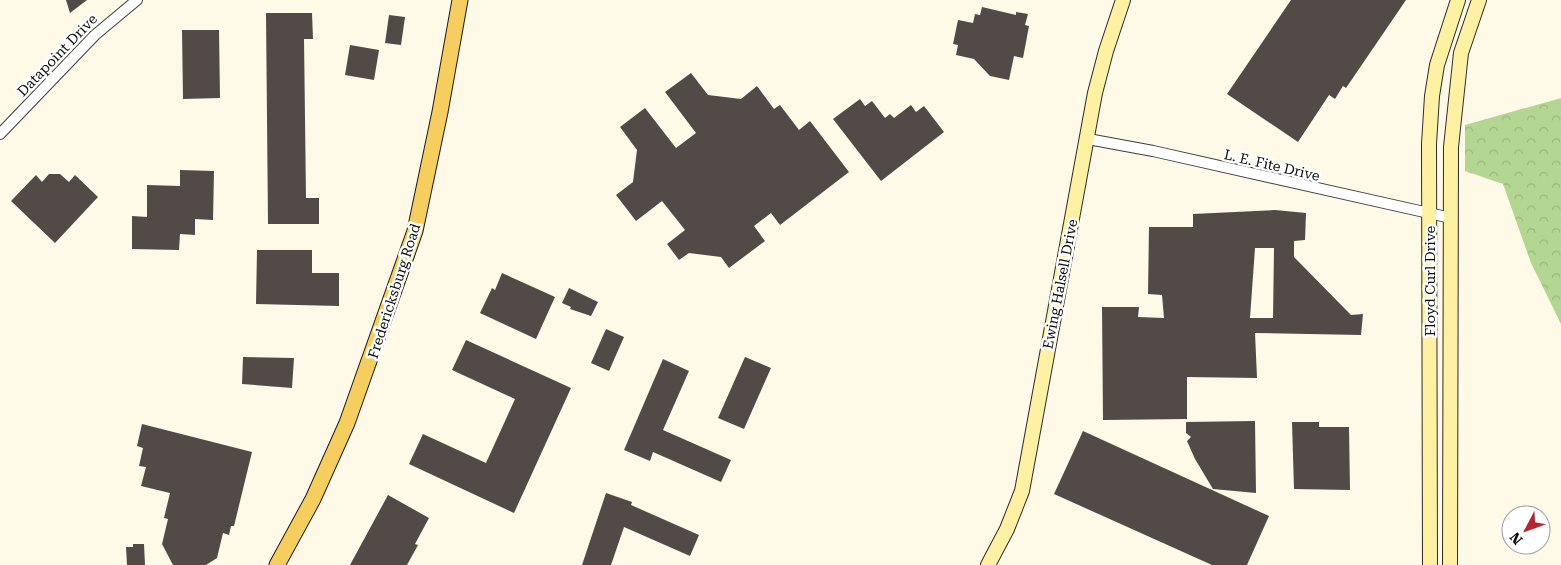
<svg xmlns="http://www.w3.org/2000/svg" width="1561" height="565" viewBox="0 0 1561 565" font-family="'Roboto Serif',serif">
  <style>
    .forest { fill: url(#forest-crowns) }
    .building { fill: #524a46; fill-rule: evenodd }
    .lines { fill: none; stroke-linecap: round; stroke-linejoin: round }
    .street-casing { stroke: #3d3d3d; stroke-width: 12 }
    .secondary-casing { stroke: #2c2c2c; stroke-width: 16 }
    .primary-casing { stroke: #1b1b1b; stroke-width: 17 }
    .street { stroke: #fff; stroke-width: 10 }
    .secondary { stroke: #fef1a3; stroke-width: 14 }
    .primary { stroke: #f6cd5f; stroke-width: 15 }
    .labels { text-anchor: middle; stroke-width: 5; stroke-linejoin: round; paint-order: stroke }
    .street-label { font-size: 14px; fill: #0a0a0a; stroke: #fff }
  </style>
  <defs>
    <pattern id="forest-crowns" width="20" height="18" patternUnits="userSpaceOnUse" patternTransform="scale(1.25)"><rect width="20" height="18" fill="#b3d792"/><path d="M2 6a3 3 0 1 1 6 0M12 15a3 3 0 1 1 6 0" fill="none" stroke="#99b77d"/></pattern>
  </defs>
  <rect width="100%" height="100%" fill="#fff9e7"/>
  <!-- forest -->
  <path class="forest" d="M 1561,98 L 1561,324 L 1531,263 L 1503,184 L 1465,171 L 1465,125 Z"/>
  <!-- building -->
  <path class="building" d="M 66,0 L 87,0 L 70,13 Z
    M 1291,0 L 1406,0 L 1346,88 L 1343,86 L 1335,99 L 1329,95 L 1298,142 L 1227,94 Z
    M 982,7 L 1016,15 L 1016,12 L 1028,14 L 1025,25 L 1029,26 L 1023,58 L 1014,56 L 1009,80 L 990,76 L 974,59 L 956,55 L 958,45 L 953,44 L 958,20 L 973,23 L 975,14 L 980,15 Z
    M 266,13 L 312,13 L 313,39 L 304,39 L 306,198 L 319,198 L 319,224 L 268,224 Z
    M 389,15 L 405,17 L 401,45 L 385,43 Z
    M 182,30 L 219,30 L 220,98 L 183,99 Z
    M 350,45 L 379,50 L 374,80 L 345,75 Z
    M 691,73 L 708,95 L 741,99 L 757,86 L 774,109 L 780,105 L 799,130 L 810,121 L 849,172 L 780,225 L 771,213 L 754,226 L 765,241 L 729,268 L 721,257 L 689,253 L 679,260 L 667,244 L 685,230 L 662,201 L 636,221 L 616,195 L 633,182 L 637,150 L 620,127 L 645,108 L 676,148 L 696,133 L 665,92 Z
    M 860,99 L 865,106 L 872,101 L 885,118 L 890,114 L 894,118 L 911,105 L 916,112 L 924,106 L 944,132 L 881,181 L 833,119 Z
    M 180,170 L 214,171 L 213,220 L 195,219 L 195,235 L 180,234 L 179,250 L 132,249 L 132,216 L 147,217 L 147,185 L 180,186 Z
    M 49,174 L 60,174 L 69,182 L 75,175 L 98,197 L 55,243 L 11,201 L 36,175 L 42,182 Z
    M 1275,210 L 1306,213 L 1305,240 L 1294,241 L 1294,257 L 1351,315 L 1363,314 L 1361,335 L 1255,333 L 1257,378 L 1187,377 L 1187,419 L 1103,420 L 1102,307 L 1139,307 L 1138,317 L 1164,318 L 1162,295 L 1148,294 L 1149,227 L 1193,227 L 1193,214 ZM 1255,248 L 1274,248 L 1273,318 L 1250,318 Z
    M 257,250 L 312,250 L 312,273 L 339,273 L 339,306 L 256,304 Z
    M 502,273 L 555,297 L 536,339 L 480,313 L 492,288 L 495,290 Z
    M 569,288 L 598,302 L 591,316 L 570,309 L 571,307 L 562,303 Z
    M 606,329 L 624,337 L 609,371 L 591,363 Z
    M 466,340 L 571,388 L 514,513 L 409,464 L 423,434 L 486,463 L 515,399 L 452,370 Z
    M 243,357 L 294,358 L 292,388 L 242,384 Z
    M 745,357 L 771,368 L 744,429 L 718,418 Z
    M 663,359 L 689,371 L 663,430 L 731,460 L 721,482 L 653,452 L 650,461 L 624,450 Z
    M 1255,421 L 1256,493 L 1213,489 L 1195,459 L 1187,441 L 1191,437 L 1186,433 L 1186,422 Z
    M 1292,422 L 1319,422 L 1319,427 L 1349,427 L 1350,490 L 1294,489 Z
    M 142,424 L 252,452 L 234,526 L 231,526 L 229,535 L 223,533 L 217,558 L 206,565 L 173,565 L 162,544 L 168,519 L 164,518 L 170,493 L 141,486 L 146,467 L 139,466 L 143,448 L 137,446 Z
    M 1083,431 L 1269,516 L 1247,565 L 1212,565 L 1054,494 Z
    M 606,493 L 632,502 L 631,505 L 699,535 L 690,556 L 624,527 L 611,565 L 582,565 Z
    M 388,495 L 429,518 L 415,544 L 418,545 L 407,565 L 350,565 Z
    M 133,544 L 144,544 L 145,565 L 127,565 L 126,547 L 133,547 Z"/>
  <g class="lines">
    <defs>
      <path id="street" d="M 0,134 L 95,35 L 137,0
        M 1088,139 L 1153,151 L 1451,218"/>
      <path id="secondary" d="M 988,565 L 1007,529 L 1022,491 L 1095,93 L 1106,51 L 1123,0
        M 1430,565 L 1429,144 L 1432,96 L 1437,65 L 1458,0
        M 1450,565 L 1451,147 L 1461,53 L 1479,0"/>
      <path id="primary" d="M 277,565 L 313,499 L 347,423 L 415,231 L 440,112 L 460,0"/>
    </defs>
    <!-- street casing -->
    <use href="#street" class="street-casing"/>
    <!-- secondary casing -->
    <use href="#secondary" class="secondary-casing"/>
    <!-- primary casing -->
    <use href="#primary" class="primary-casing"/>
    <!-- street -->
    <use href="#street" class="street"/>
    <!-- secondary -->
    <use href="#secondary" class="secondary"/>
    <!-- primary -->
    <use href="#primary" class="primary"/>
  </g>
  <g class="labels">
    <!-- street labels -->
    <g class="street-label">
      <text transform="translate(57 55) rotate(-46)" y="5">Datapoint Drive</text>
      <text transform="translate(1272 165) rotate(13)" y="5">L. E. Fite Drive</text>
      <text transform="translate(1430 281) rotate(-90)" y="5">Floyd Curl Drive</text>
      <text transform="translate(1060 284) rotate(-79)" y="5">Ewing Halsell Drive</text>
      <text transform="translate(394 291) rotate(-72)" y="5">Fredericksburg Road</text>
    </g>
  </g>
  <!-- north arrow -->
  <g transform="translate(1526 530) rotate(229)"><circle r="24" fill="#ffffff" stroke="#9d9d9d"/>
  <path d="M0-4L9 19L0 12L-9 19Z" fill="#b52631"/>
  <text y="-8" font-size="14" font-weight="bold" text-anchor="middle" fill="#0a0a0a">N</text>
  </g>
</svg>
